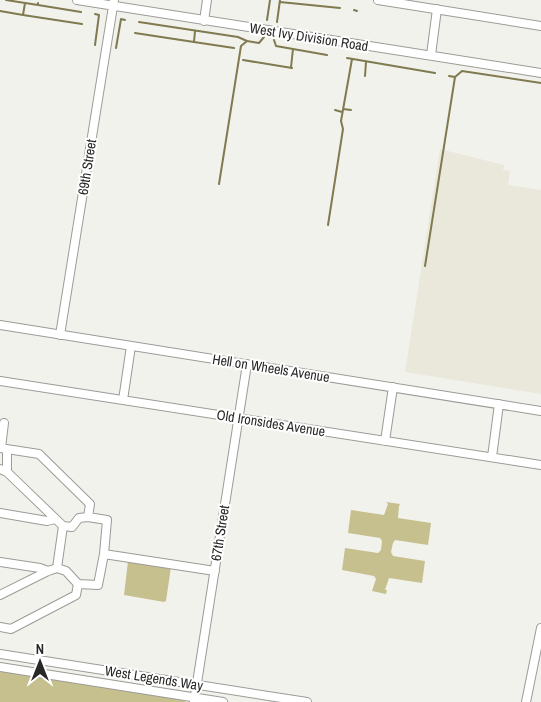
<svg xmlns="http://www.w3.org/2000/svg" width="541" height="702" viewBox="0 0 541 702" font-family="'Archivo Narrow',sans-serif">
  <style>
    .built { fill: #e9e8db }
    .green { fill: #c6c08f }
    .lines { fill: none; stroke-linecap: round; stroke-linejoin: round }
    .stream { stroke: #7f7a50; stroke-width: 2 }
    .minor-casing { stroke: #9c9b97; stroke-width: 10 }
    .minor { stroke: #fff; stroke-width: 8 }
    .labels { text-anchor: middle; stroke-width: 4; stroke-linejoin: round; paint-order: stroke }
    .street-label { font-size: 14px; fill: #292827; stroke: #fff }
  </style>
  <rect width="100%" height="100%" fill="#f2f2ed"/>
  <!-- built -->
  <path class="built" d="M 440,149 L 504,165 L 503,170 L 510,171 L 508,185 L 541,190 L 541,394 L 405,372 Z"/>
  <!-- green -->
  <path class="green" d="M 386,502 L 400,504 L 399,506 L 398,518 L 431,523 L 428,545 L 395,540 L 393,543 L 391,552 L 393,556 L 425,561 L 422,583 L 389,578 L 385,590 L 387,590 L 386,594 L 372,591 L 376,579 L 374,576 L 342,570 L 345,548 L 378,553 L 381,550 L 382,541 L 380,538 L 348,533 L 351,510 L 384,515 L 388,504 Z
    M 128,561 L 171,567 L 166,601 L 164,602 L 124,595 Z
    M 0,671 L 181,699 L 186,702 L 0,702 Z"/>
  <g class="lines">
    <!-- stream -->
    <path class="stream" d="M 6,0 L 38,5
      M 280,2 L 340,8
      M 38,3 L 38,5 L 81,12
      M 354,10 L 357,11
      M 0,11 L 23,15 L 25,3
      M 23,15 L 82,24
      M 267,20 L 270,0
      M 139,22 L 238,37 L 247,41
      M 277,22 L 280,0
      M 135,33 L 194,42 L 195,31
      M 274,40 L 276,46 L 327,55
      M 194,42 L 234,48
      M 95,45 L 99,15 L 95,14
      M 116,48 L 121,19 L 125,20
      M 347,58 L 435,73
      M 243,60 L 292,68 L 291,67 L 293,49
      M 365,76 L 366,62
      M 455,77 L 462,71 L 541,83
      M 343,109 L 351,110
      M 335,110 L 342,112
      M 219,184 L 241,46 L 247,41 L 259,43 L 264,37
      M 328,225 L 343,129 L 341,121 L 352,59
      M 425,266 L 455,77 L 449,76"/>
    <defs>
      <path id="minor" d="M 77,0 L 541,73
        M 378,0 L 541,26
        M 204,21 L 207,0
        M 431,55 L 437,9
        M 0,325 L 541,411
        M 60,335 L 114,0
        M 0,381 L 541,465
        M 123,400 L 131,346
        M 385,441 L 393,387
        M 0,448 L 39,454 L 90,504 L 88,517 L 79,518 L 72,527 L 63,526
        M 1,448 L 4,423
        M 7,449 L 7,472
        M 492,457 L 499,404
        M 0,469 L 7,472 L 63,526 L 57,568 L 48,571 L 0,595
        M 0,513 L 47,521 L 55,519
        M 88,517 L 107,520 L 104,554
        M 0,562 L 40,568 L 48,571
        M 78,584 L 98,585 L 104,554 L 215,571
        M 0,627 L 11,629 L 76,595 L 78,584 L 66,571 L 57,568
        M 0,654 L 307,702
        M 0,667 L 223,702
        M 194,702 L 247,364
        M 526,702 L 541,628"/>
    </defs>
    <!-- minor casing -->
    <use href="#minor" class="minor-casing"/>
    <!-- minor -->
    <use href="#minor" class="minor"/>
  </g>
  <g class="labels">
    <!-- street labels -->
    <g class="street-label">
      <text transform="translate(309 37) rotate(9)" y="5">West Ivy Division Road</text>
      <text transform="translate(87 167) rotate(-81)" y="5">69th Street</text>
      <text transform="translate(271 368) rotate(9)" y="5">Hell on Wheels Avenue</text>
      <text transform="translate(271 423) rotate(9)" y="5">Old Ironsides Avenue</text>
      <text transform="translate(220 533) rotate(-81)" y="5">67th Street</text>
      <text transform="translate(154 678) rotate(9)" y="5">West Legends Way</text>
    </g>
  </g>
  <!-- north arrow -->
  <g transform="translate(40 662)" stroke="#ffffff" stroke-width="4" paint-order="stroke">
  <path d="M0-4L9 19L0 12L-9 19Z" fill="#292827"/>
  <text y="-8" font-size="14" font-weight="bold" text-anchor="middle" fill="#292827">N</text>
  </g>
</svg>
